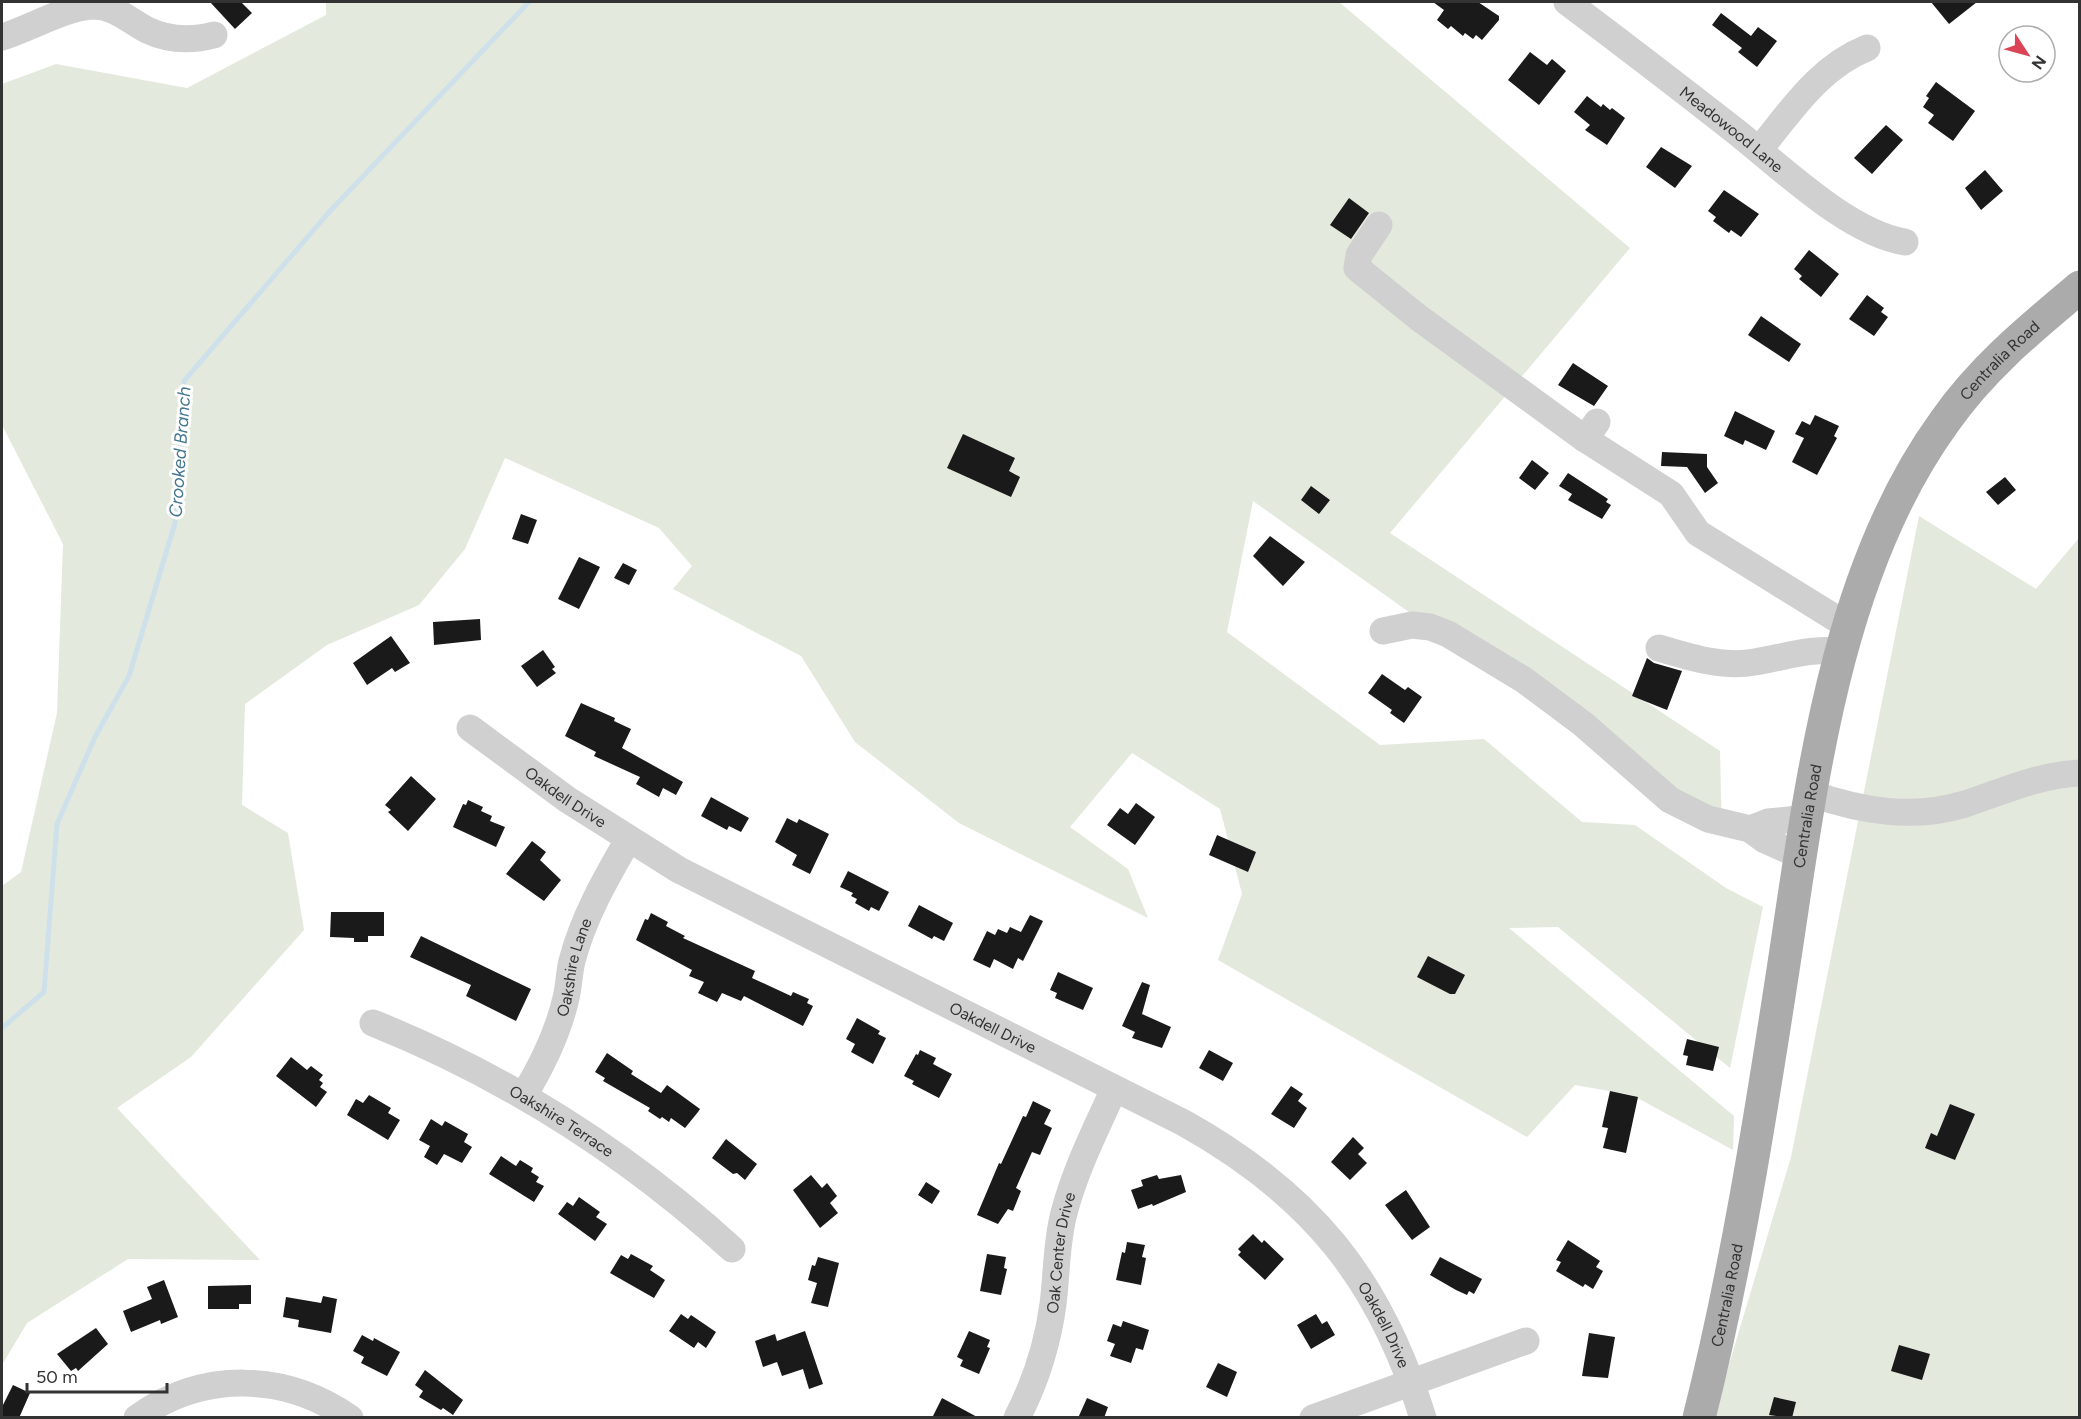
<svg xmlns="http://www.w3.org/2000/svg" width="2081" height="1419" viewBox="0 0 2081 1419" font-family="Figtree,sans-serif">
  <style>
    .green { fill: #e3e9dc }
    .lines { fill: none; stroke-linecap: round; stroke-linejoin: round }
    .stream { stroke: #cee1ea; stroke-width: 5 }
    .building { fill: #1a1a1a }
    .minor { stroke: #d0d0d0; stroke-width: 27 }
    .major { stroke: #ababab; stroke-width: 33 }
    .labels { text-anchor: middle; stroke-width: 6; stroke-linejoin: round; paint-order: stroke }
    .street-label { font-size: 16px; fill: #333; stroke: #fff }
    .water-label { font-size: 18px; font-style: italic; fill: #447791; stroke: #fff }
  </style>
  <rect width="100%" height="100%" fill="#fff"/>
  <!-- green -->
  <path class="green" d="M 326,2 L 1339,2 L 1630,248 L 1390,533 L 1720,751 L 1722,835 L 1253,501 L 1227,632 L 1380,745 L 1484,739 L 1582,822 L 1635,825 L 1726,888 L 1763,907 L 1730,1068 L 1558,927 L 1509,928 L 1734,1116 L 1733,1150 L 1632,1095 L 1575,1085 L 1527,1137 L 1218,960 L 1242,894 L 1220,809 L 1132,753 L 1070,827 L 1128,869 L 1148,918 L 959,823 L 855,742 L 801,656 L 673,589 L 692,566 L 659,528 L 505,458 L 465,549 L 419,605 L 327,645 L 245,704 L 242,805 L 288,833 L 304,930 L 191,1057 L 117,1108 L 260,1260 L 128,1259 L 27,1323 L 2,1365 L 2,886 L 21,872 L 57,713 L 63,544 L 2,425 L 2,84 L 56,64 L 187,88 L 326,15 Z
    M 1919,516 L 2036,589 L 2079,538 L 2079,1417 L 1713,1418 L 1791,1157 Z"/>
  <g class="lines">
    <!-- stream -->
    <path class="stream" d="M 2,1028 L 44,992 L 57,824 L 95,737 L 129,676 L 175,523 L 184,381 L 330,211 L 529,2"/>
  </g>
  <!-- building -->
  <path class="building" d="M 210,2 L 241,2 L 252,13 L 235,29 Z
    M 1433,2 L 1478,2 L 1499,16 L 1499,20 L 1482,40 L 1476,35 L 1473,39 L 1465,33 L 1463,36 L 1451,26 L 1448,29 L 1437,20 L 1444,10 Z
    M 1931,2 L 1977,2 L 1949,24 Z
    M 1721,13 L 1751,36 L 1758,27 L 1777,41 L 1757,67 L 1738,52 L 1742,48 L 1712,25 Z
    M 1530,52 L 1547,65 L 1552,59 L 1566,71 L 1539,105 L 1508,80 Z
    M 1936,82 L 1975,111 L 1953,141 L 1928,123 L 1934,115 L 1923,107 L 1929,98 L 1926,96 Z
    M 1587,96 L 1601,107 L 1603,104 L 1610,110 L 1612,108 L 1625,118 L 1607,145 L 1585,130 L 1590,125 L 1574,112 Z
    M 1886,125 L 1903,140 L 1872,174 L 1854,158 Z
    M 1661,147 L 1692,166 L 1675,188 L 1646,167 Z
    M 1985,170 L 2003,191 L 1981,210 L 1965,188 Z
    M 1724,190 L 1759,214 L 1741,237 L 1731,230 L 1729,233 L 1713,221 L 1716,217 L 1708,211 Z
    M 1349,198 L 1369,213 L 1351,239 L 1330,225 Z
    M 1809,250 L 1839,274 L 1821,297 L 1799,279 L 1802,276 L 1794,269 Z
    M 1867,295 L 1884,308 L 1881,312 L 1888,317 L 1874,336 L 1849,319 Z
    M 1761,316 L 1801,344 L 1789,362 L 1748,335 Z
    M 1573,363 L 1608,386 L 1594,406 L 1558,385 Z
    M 1735,411 L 1775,431 L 1766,450 L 1745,440 L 1743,445 L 1724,436 Z
    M 1815,415 L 1839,426 L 1834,436 L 1837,438 L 1817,475 L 1792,462 L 1804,438 L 1795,434 L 1802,421 L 1810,425 Z
    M 963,434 L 1015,458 L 1009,471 L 1020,477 L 1011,497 L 947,468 Z
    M 1662,452 L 1707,454 L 1707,467 L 1718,483 L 1705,493 L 1687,467 L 1661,466 Z
    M 1532,460 L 1549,473 L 1535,490 L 1519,478 Z
    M 1568,473 L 1608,499 L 1606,502 L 1611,505 L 1602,519 L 1568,500 L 1572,494 L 1559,486 Z
    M 2005,477 L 2016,490 L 1998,505 L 1986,492 Z
    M 1311,486 L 1330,500 L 1319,514 L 1301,500 Z
    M 521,514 L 537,520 L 528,544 L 512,539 Z
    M 1270,536 L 1305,562 L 1283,586 L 1253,556 Z
    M 579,557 L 600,567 L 579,609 L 558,599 Z
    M 623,563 L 637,570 L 629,585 L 614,578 Z
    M 480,619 L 481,640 L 434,645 L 433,622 Z
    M 391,636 L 410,663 L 395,672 L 392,668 L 367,685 L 353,663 Z
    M 543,650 L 555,667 L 552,669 L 556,673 L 537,687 L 521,666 Z
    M 1647,658 L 1654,663 L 1682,671 L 1667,710 L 1632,696 Z
    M 1382,674 L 1405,690 L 1408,687 L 1422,697 L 1404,723 L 1390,713 L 1392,710 L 1368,693 Z
    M 581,703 L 615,718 L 614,721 L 631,729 L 622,748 L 683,782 L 676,795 L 663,788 L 659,797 L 636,784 L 640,777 L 594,756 L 596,752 L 565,736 Z
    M 411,776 L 436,799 L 408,831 L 388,812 L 391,810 L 385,805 Z
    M 711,797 L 749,818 L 741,832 L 729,826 L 727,830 L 701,816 Z
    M 468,800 L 483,807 L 481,811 L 492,816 L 490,821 L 505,827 L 496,847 L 453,827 L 463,804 L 466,805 Z
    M 1136,803 L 1155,817 L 1135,845 L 1107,825 L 1120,808 L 1128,814 Z
    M 787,818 L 797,823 L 799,819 L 829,834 L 810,874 L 792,865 L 797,855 L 775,842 Z
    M 1217,835 L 1256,852 L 1248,872 L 1209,855 Z
    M 532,841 L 546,852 L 540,860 L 561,880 L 544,901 L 506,874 Z
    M 848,871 L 889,892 L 879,911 L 871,907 L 869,911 L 855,903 L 857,899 L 851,896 L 853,893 L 840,887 Z
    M 919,905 L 953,923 L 944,941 L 934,936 L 932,939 L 908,926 Z
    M 331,912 L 384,912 L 384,936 L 368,936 L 368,942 L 354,942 L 354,938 L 330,937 Z
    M 651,913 L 668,922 L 666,926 L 685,936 L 683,938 L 755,971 L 752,978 L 791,996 L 793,992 L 809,999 L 807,1003 L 813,1006 L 803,1026 L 744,996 L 741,1001 L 722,993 L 717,1002 L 698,993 L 704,982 L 689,976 L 692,970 L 636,940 L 645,919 L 648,920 Z
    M 1030,915 L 1043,921 L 1023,961 L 1018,958 L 1013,969 L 994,959 L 990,968 L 973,960 L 987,931 L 995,935 L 998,929 L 1007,933 L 1010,927 L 1021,932 Z
    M 421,936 L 531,989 L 516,1021 L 466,996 L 471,985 L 410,957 Z
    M 1428,956 L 1465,975 L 1455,994 L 1450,994 L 1417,977 Z
    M 1058,972 L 1093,988 L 1083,1010 L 1055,998 L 1057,993 L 1050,990 Z
    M 1142,982 L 1150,985 L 1142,1014 L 1171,1027 L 1162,1048 L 1132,1038 L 1135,1032 L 1122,1026 Z
    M 857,1018 L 880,1031 L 878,1034 L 886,1038 L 873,1064 L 851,1052 L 855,1044 L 846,1039 Z
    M 1687,1039 L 1719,1047 L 1713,1071 L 1686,1065 L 1688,1056 L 1683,1055 Z
    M 920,1050 L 936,1058 L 933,1064 L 952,1074 L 939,1098 L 912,1084 L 914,1081 L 904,1076 L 916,1054 L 918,1055 Z
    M 1209,1050 L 1233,1063 L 1223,1081 L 1199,1068 Z
    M 607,1053 L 633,1071 L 631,1074 L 661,1093 L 667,1085 L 700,1109 L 698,1112 L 685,1128 L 671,1118 L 669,1122 L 662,1117 L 660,1119 L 648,1111 L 650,1108 L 603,1081 L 605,1078 L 595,1072 Z
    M 291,1057 L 307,1070 L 311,1066 L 323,1075 L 319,1080 L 323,1083 L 320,1087 L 327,1092 L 316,1107 L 276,1076 Z
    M 1291,1086 L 1303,1094 L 1298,1101 L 1307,1108 L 1294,1128 L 1271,1114 Z
    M 1610,1091 L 1638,1097 L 1626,1153 L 1603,1148 L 1608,1128 L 1602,1127 Z
    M 369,1095 L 391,1108 L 388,1113 L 400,1120 L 388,1140 L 347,1115 L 356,1099 L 363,1103 Z
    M 1033,1101 L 1051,1110 L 1044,1124 L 1052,1128 L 1040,1155 L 1032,1152 L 1016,1188 L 1021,1191 L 1013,1211 L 1008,1209 L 998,1224 L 977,1215 L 999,1163 L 1001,1164 L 1023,1116 L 1026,1117 Z
    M 1950,1104 L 1975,1114 L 1955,1160 L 1925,1148 L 1931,1133 L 1937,1136 Z
    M 431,1119 L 442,1126 L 445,1121 L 468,1134 L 464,1142 L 472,1147 L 462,1163 L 444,1154 L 437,1165 L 424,1157 L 430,1146 L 419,1140 Z
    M 1353,1137 L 1364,1148 L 1358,1154 L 1367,1163 L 1350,1180 L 1331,1162 Z
    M 726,1139 L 757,1164 L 745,1180 L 737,1173 L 733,1174 L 712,1158 Z
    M 501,1156 L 516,1166 L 520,1160 L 533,1168 L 531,1172 L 539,1177 L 536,1182 L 544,1186 L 534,1202 L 489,1174 Z
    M 811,1175 L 822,1188 L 827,1183 L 837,1196 L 830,1203 L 838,1213 L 820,1228 L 793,1190 Z
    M 1157,1175 L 1159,1179 L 1181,1175 L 1186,1192 L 1153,1206 L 1152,1204 L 1138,1209 L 1131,1190 L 1143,1186 L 1141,1180 Z
    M 926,1182 L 940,1191 L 932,1204 L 918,1195 Z
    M 1406,1190 L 1430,1227 L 1412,1240 L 1385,1205 Z
    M 579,1197 L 600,1212 L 596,1217 L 607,1224 L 595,1241 L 558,1214 L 567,1202 L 573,1206 Z
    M 1253,1234 L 1262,1243 L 1264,1240 L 1284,1259 L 1265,1280 L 1238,1255 L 1241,1252 L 1238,1249 Z
    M 1568,1240 L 1600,1261 L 1596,1267 L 1603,1271 L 1593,1289 L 1585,1284 L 1583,1287 L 1556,1271 L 1561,1262 L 1556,1260 Z
    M 1127,1242 L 1145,1245 L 1142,1257 L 1146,1258 L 1141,1285 L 1116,1280 L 1122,1252 L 1125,1253 Z
    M 631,1254 L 653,1266 L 650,1270 L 665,1280 L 654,1298 L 610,1273 L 621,1255 L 628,1259 Z
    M 987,1254 L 1006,1257 L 1004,1268 L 1007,1269 L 1001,1295 L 980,1291 Z
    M 818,1257 L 839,1263 L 828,1307 L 811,1303 L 817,1283 L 808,1280 L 812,1265 L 815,1266 Z
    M 1440,1257 L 1482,1279 L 1474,1294 L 1469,1291 L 1467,1295 L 1456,1290 L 1430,1275 Z
    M 164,1280 L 178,1317 L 161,1324 L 160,1320 L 131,1332 L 123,1311 L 152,1299 L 147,1287 Z
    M 251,1285 L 251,1304 L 239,1304 L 239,1309 L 208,1309 L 208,1286 Z
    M 323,1296 L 337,1299 L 331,1333 L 298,1327 L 299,1320 L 283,1317 L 286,1297 L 321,1303 Z
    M 681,1314 L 688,1319 L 691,1315 L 716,1332 L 706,1348 L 698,1342 L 694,1348 L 669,1331 Z
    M 1316,1314 L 1322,1324 L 1327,1321 L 1335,1335 L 1311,1349 L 1297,1325 Z
    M 1123,1321 L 1149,1330 L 1143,1350 L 1136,1348 L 1131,1363 L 1110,1356 L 1115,1344 L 1107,1341 L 1113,1324 L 1121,1327 Z
    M 96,1328 L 108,1344 L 78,1371 L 76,1368 L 71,1371 L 57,1354 Z
    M 805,1331 L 823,1384 L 809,1389 L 803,1369 L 782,1376 L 777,1362 L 763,1367 L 755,1341 L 775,1334 L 777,1341 Z
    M 969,1331 L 990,1340 L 987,1347 L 990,1348 L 979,1374 L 960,1366 L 963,1360 L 957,1357 Z
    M 1589,1333 L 1615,1337 L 1608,1378 L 1582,1376 Z
    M 362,1335 L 373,1341 L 374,1338 L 400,1352 L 387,1376 L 361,1363 L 364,1357 L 353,1351 Z
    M 1899,1345 L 1930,1354 L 1922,1380 L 1891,1371 Z
    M 1218,1363 L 1237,1372 L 1227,1397 L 1206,1387 Z
    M 425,1370 L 463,1400 L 453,1415 L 443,1408 L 441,1410 L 419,1397 L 423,1391 L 415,1385 Z
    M 13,1385 L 30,1393 L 19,1418 L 2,1418 L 2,1407 Z
    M 1774,1397 L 1796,1402 L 1792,1418 L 1769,1415 Z
    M 942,1398 L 979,1418 L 932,1418 Z
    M 1087,1398 L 1108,1407 L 1104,1418 L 1078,1418 Z"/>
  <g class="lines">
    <!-- minor -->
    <g class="minor">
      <path id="s1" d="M 1567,2 C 1623,44 1679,87 1734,130 C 1781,167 1848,233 1905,242"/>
      <path d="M 2,37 C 29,29 65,7 93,6 C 115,6 128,20 147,30 C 168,40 191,41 214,35"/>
      <path d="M 1759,150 C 1791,111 1819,67 1867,48"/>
      <path d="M 1379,225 L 1359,255 L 1357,268 L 1419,318 L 1585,439"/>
      <path d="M 1597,422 L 1585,439 L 1671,494 L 1698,533 L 1848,626"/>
      <path d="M 1383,631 L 1412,625 L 1430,627 L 1448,634 L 1524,680 L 1583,724 L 1670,800 L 1708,819 L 1750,829"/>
      <path d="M 1659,648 C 1689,657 1723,668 1755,662 C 1785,657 1810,648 1841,651"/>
      <path id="s2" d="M 470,728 L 568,800 L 679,870 L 1184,1123 C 1311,1194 1380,1279 1423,1418"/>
      <path d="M 1812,794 C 1862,811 1913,820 1965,804 C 2004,791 2038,775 2080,773"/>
      <path d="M 1801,856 L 1765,840 L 1750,829 L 1768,822 L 1808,818"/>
      <path id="s3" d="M 373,1023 C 507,1077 625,1152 732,1249"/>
      <path id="s4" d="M 524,1095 C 543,1064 558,1033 566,998 C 569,986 569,973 572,961 C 583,918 606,878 628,840"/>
      <path d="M 137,1418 C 203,1370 285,1373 350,1418"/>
      <path id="s5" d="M 1017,1418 C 1035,1383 1048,1342 1053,1304 C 1057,1273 1056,1243 1064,1213 C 1075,1170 1096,1129 1114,1089"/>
      <path d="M 1313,1418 L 1526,1341"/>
    </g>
    <!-- major -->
    <path class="major" id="s6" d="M 1699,1418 C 1736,1271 1760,1120 1783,970 C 1811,788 1834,573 1945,421 C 1982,368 2031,328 2080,287"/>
  </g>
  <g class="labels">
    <!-- street labels -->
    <g class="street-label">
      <text dy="6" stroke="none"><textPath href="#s1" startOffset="208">Meadowood Lane</textPath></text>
      <text dy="6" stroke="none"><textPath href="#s6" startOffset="1116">Centralia Road</textPath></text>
      <text dy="6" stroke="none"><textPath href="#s2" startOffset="118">Oakdell Drive</textPath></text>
      <text dy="6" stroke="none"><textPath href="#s6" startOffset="612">Centralia Road</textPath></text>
      <text dy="6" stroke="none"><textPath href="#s4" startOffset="138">Oakshire Lane</textPath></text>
      <text dy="6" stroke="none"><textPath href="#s2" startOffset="604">Oakdell Drive</textPath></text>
      <text dy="6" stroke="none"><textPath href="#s3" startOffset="213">Oakshire Terrace</textPath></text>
      <text dy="6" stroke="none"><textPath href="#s5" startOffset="172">Oak Center Drive</textPath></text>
      <text dy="6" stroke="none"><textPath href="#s6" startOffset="126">Centralia Road</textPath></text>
      <text dy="6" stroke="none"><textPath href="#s2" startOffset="1107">Oakdell Drive</textPath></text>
    </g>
    <!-- water labels -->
    <g class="water-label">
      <text transform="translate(180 452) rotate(-86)" y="6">Crooked Branch</text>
    </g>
  </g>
  <!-- border -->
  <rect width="2081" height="1419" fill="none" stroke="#333333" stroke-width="6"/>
  <!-- north arrow -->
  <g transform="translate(2027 54) rotate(126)"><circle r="28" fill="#ffffff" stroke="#adadad" stroke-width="1.5"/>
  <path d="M0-4.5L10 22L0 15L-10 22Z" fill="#db4356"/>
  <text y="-9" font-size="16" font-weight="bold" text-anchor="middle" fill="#333333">N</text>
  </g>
  <!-- scale -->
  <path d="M27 1383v9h140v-9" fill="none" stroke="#333333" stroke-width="3"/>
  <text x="36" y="1383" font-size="18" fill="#333333" stroke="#ffffff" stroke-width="4.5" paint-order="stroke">50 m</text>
</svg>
